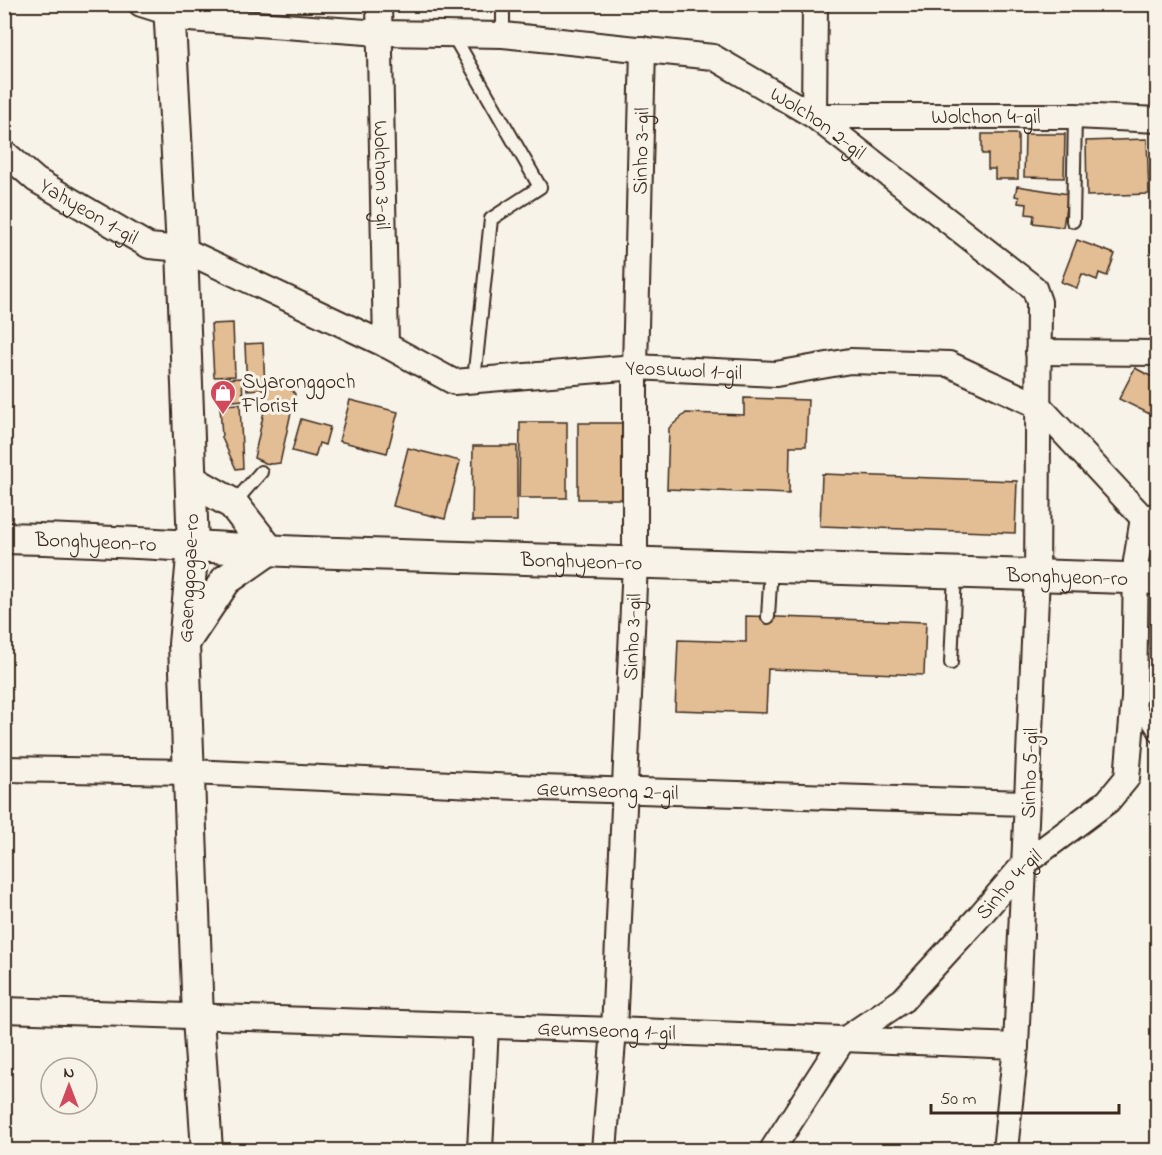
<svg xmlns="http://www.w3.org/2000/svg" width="1162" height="1155" viewBox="0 0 1162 1155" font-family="'Indie Flower',sans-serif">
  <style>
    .building { fill: #e3bd94; stroke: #3b2a1e; stroke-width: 1.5 }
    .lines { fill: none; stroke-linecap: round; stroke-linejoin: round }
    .service-casing { stroke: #3b2a1e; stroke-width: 16 }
    .minor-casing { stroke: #3b2a1e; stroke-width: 28 }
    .tertiary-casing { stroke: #3b2a1e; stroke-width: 34 }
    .service { stroke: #f7f3e8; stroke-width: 12 }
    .minor { stroke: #f7f3e8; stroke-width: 24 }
    .tertiary { stroke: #f7f3e8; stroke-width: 30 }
    .labels { text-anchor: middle; stroke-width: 6; stroke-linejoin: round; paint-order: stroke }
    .street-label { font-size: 21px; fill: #3b2a1e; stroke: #f7f3e8 }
    .poi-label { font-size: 21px; fill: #3b2a1e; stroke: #f7f3e8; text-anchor: start }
  </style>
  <rect width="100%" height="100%" fill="#f7f3e8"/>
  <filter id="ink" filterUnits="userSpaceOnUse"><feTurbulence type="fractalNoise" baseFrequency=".0167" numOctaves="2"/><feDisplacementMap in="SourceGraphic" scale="12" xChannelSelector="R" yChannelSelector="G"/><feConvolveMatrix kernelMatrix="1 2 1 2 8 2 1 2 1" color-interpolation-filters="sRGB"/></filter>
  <g filter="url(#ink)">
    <!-- building -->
    <path class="building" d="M 982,134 L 1018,134 L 1018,179 L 995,179 L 995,169 L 988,169 L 988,154 L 982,154 Z
      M 1025,134 L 1065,134 L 1064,178 L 1024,177 Z
      M 1147,139 L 1149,194 L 1087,196 L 1086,141 Z
      M 1017,186 L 1068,194 L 1063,227 L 1033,223 L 1034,215 L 1026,214 L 1027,204 L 1018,203 L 1019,197 L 1015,196 Z
      M 1152,229 L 1158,230 L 1158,253 L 1151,253 Z
      M 1077,240 L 1115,254 L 1107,276 L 1099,273 L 1097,280 L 1082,274 L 1077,288 L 1061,282 Z
      M 233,323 L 235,376 L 214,377 L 211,324 Z
      M 263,343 L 265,389 L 247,390 L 245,344 Z
      M 1135,368 L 1158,380 L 1158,418 L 1119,399 Z
      M 242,378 L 243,400 L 222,402 L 221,379 Z
      M 276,385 L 290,388 L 295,394 L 280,463 L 272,464 L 265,463 L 254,458 L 269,388 Z
      M 744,398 L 808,400 L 806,446 L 790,446 L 789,494 L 667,489 L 669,428 L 686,413 L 744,415 Z
      M 350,400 L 398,412 L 387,453 L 339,441 Z
      M 240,404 L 243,468 L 236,469 L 222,438 L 220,405 Z
      M 301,419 L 330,427 L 325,445 L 319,443 L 315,457 L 292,451 Z
      M 520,422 L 567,422 L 567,498 L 519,498 Z
      M 578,423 L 625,423 L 625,499 L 578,499 Z
      M 473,446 L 517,446 L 517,521 L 472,521 Z
      M 408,448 L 460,461 L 445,519 L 393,506 Z
      M 822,474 L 1017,481 L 1015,533 L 820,526 Z
      M 746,616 L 926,622 L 924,675 L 768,669 L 766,713 L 675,710 L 678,640 L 746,642 Z"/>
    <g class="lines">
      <defs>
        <path id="service" d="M 503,4 L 503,35
          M 453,35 L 540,187 L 491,219 L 474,380
          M 1073,221 L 1075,116
          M 233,504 L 261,472
          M 768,617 L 771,567
          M 951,663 L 955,573
          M 1136,702 L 1158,737"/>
        <g id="minor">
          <path id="s1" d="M 141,4 L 189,19 L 380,33 L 503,35 L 713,57 L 814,116 L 1034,288 L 1039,302 L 1037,575 L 1016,1046 L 1005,1150"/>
          <path id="s2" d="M 379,4 L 386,345"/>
          <path id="s3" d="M 815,4 L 814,116 L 1075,116 L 1158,120"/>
          <path id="s4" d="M 4,152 L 36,180 L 149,246 L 182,249 L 386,345 L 454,382 L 635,367 L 776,374 L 850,361 L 949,364 L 1039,406 L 1143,518 L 1158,516"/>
          <path d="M 1038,352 L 1158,353"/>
          <path id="s5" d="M 4,769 L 190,772 L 541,788 L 1027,803"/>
          <path id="s6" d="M 4,1010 L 614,1030 L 1016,1046"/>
          <path d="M 480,1150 L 486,1026"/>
          <path id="s7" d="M 604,1150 L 614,1030 L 635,563 L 635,367 L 643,49"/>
          <path id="s8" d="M 772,1150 L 842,1041 L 903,1000 L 977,919 L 1025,863 L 1108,801 L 1127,778 L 1134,698 L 1136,561 L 1143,518"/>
        </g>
        <g id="tertiary">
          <path d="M 169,4 L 182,249 L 193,547 L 184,644 L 198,1018 L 207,1150"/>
          <path id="s9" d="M 4,538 C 105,540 205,547 305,552 L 1158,579"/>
          <path d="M 186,640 L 226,580 L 269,550 L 233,504 L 191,480"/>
        </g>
      </defs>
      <!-- service casing -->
      <use href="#service" class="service-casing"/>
      <!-- minor casing -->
      <use href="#minor" class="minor-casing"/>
      <!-- tertiary casing -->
      <use href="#tertiary" class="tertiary-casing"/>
      <!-- service -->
      <use href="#service" class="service"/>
      <!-- minor -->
      <use href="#minor" class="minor"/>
      <!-- tertiary -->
      <use href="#tertiary" class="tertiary"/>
    </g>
  </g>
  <!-- icons -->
  <defs>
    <symbol id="shop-pin" viewBox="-11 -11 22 30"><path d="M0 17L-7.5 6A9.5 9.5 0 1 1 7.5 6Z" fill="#d1495b" stroke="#f7f3e8"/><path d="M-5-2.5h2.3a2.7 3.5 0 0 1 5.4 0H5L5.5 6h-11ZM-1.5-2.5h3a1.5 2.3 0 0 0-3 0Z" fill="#fff"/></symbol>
  </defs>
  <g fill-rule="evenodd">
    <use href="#shop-pin" x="208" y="378" width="30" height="40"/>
  </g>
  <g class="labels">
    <!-- street labels -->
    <g class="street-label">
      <text dy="7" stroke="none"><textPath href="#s3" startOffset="284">Wolchon 4-gil</textPath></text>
      <text dy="7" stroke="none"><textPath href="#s1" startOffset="700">Wolchon 2-gil</textPath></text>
      <text dy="7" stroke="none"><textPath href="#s7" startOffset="1000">Sinho 3-gil</textPath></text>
      <text dy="7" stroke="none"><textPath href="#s2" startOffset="171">Wolchon 3-gil</textPath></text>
      <text dy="7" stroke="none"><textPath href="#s4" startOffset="104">Yahyeon 1-gil</textPath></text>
      <text dy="7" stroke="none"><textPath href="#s4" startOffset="740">Yeosuwol 1-gil</textPath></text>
      <text dy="7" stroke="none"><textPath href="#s9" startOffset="92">Bonghyeon-ro</textPath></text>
      <text dy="7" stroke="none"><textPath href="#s9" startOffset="578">Bonghyeon-ro</textPath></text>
      <text dy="7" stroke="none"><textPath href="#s9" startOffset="1064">Bonghyeon-ro</textPath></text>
      <text transform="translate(188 578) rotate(-87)" y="7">Gaenggogae-ro</text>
      <text dy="7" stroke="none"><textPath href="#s7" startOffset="514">Sinho 3-gil</textPath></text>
      <text transform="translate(1029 773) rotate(-88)" y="7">Sinho 5-gil</text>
      <text dy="7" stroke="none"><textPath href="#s5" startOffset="604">Geumseong 2-gil</textPath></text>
      <text dy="7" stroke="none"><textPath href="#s8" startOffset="360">Sinho 4-gil</textPath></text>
      <text dy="7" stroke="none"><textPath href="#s6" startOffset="603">Geumseong 1-gil</textPath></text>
    </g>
    <!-- poi labels -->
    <g class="poi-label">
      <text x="242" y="388">Syaronggoch<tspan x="242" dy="24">Florist</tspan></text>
    </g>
  </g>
  <!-- margin -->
  <rect width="1162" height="1155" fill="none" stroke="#f7f3e8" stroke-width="24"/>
  <rect x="12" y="12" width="1138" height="1131" fill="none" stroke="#3b2a1e" stroke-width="2" filter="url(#ink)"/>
  <!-- north arrow -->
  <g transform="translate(69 1086)"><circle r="28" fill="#f7f3e8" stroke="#aca397" stroke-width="1.5"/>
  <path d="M0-4.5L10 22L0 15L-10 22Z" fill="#d1495b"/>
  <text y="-9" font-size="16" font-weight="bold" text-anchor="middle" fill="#3b2a1e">N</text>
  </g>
  <!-- scale -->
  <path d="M931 1104v9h188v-9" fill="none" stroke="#3b2a1e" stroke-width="3"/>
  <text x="940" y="1104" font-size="18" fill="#3b2a1e" stroke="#f7f3e8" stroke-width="4.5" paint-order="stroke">50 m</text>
</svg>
